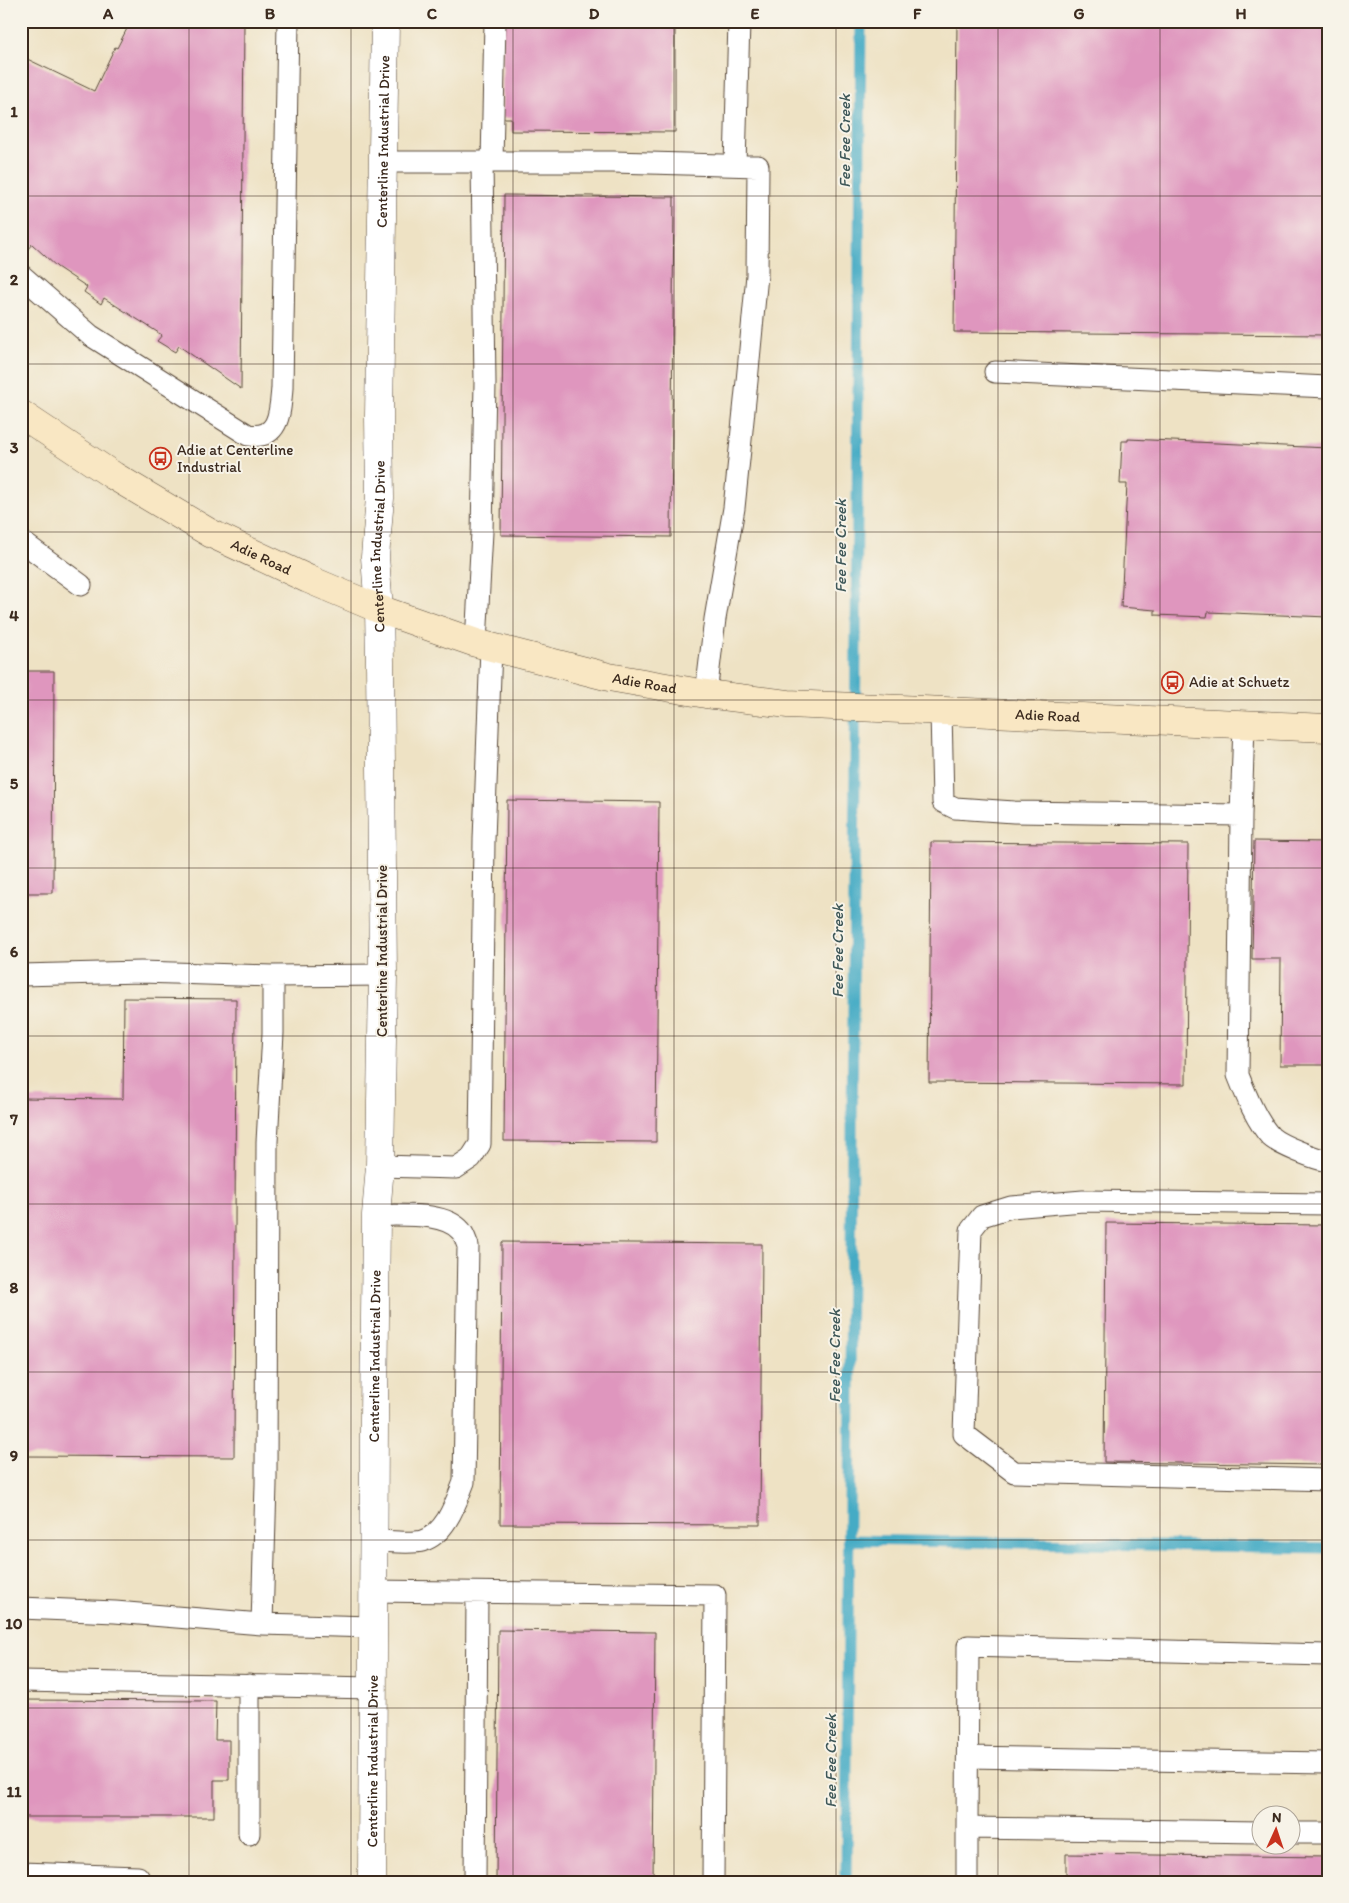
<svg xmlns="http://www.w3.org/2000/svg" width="1349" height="1903" viewBox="0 0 1349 1903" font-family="Itim,sans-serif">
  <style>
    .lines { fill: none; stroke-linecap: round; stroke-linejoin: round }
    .stream { stroke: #45abc5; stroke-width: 11 }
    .building { fill: #df96be }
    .lane-casing { stroke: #564637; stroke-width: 23 }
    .street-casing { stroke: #564637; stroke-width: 29 }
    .secondary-casing { stroke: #564637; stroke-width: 29 }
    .lane { stroke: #fff; stroke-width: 21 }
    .street { stroke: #fff; stroke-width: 28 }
    .secondary { stroke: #f9e7c3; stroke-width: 28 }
    .grid { fill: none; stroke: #3b2a1e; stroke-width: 1; stroke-opacity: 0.55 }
    .labels { text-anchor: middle; stroke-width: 4; stroke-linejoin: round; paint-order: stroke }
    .street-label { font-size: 15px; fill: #3b2a1e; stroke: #f7f3e8 }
    .poi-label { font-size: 15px; fill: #3b2a1e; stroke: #f7f3e8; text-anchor: start }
    .water-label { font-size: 16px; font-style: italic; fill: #3e5758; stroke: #f7f3e8 }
    .neatline { fill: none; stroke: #3b2a1e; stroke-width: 2 }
    .grid-label { font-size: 16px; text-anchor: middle; font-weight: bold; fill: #3b2a1e }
  </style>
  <rect width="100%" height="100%" fill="#f7f3e8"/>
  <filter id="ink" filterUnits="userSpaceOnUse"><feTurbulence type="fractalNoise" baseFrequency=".02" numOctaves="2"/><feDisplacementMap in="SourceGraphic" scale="10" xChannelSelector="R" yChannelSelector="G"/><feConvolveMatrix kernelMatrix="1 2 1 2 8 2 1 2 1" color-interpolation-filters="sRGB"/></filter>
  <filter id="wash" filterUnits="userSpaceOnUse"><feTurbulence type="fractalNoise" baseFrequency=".0096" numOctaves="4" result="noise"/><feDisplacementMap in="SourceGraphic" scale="20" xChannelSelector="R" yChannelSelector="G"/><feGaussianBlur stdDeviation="1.12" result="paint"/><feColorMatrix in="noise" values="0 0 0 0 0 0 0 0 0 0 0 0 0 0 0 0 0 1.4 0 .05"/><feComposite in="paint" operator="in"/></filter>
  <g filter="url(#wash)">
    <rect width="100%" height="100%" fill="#eee2c4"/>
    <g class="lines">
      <!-- stream -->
      <path class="stream" d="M 848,1540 L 1328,1548
        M 846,1882 L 861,21"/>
    </g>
    <g id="blocks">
      <!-- building -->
      <path class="building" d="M 131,21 L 244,21 L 241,389 L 179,346 L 175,352 L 157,341 L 162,335 L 104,298 L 101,304 L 84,292 L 87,287 L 57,267 L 32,244 L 28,249 L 21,243 L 21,56 L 94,91 L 115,47 L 117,48 Z
        M 503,21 L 675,21 L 675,132 L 511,131 L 511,118 L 502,118 Z
        M 957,21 L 1328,21 L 1328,335 L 954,332 Z
        M 504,195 L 674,197 L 671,537 L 501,535 Z
        M 1128,439 L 1328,448 L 1328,617 L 1208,612 L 1207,617 L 1155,615 L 1155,610 L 1121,607 L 1127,484 L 1120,484 L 1122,441 L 1128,441 Z
        M 21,671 L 54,671 L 53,893 L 21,893 Z
        M 507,800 L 659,802 L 656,1142 L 504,1141 Z
        M 1254,841 L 1328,842 L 1328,1065 L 1280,1065 L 1281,959 L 1252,959 Z
        M 931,842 L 1188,844 L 1186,1084 L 929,1082 Z
        M 124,998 L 236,999 L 234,1457 L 21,1456 L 21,1098 L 123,1099 Z
        M 1106,1223 L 1328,1225 L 1328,1465 L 1104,1462 Z
        M 502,1242 L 762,1244 L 760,1525 L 500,1524 Z
        M 498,1630 L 655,1632 L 653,1882 L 496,1882 Z
        M 21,1700 L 216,1701 L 215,1740 L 229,1740 L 229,1780 L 214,1780 L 214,1817 L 21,1817 Z
        M 1066,1854 L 1328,1857 L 1328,1882 L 1066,1882 Z"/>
    </g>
  </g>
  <g filter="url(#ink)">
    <use href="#blocks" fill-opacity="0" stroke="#564637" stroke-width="1"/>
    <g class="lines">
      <defs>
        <path id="lane" d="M 383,162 L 613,162 L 758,166 L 757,275 L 747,381 L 734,508 L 715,619 L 706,694
          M 492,162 L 495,21
          M 735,165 L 739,21
          M 21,275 L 90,335 L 248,435 C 280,440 280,411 282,388 L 288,21
          M 995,372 L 1328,387
          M 21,541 L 81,585
          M 476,643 L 482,532 L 485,383 L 482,162
          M 941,711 L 943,802 L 955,808 L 1014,812 L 1241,815
          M 1244,724 L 1241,815 L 1238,1075 C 1246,1095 1256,1121 1271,1137 C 1280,1145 1315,1159 1328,1161
          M 21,975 L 141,972 L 273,976 L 383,975
          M 273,976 L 273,1033 L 267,1142 L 266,1484 L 262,1624 L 372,1627
          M 380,1166 L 456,1168 L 471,1158 L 480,1144 L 484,840 L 491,647
          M 1328,1204 L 1083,1201 L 1011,1207 L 982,1216 L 971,1230 L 964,1434 L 1014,1472 L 1328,1480
          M 374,1541 C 386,1541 412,1544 422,1541 C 446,1534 456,1502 464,1482 L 468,1246 C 466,1241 464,1234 461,1231 C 444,1211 400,1216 376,1215
          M 373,1591 L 715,1595 L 713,1882
          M 21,1608 L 115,1612 L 262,1624
          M 21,1681 L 373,1688
          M 968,1757 L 1328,1763
          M 967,1828 L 967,1882
          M 1262,1832 L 967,1828 L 968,1646 L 1328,1655
          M 1292,1833 L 1328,1833
          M 249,1834 L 249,1685
          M 21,1873 L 138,1877 L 141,1882
          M 475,1882 L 477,1593"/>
        <g id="street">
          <path id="s1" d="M 372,1882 L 374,1420 L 376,1215 L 380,1166 L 383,975 L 380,662 L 379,609 L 375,557 L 380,498 L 379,416 L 385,21"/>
        </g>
        <g id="secondary">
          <path id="s2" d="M 21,414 L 114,476 L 210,533 L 308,579 L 379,609 L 476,643 L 609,677 L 706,694 L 788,704 L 1328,728"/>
        </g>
      </defs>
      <!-- lane casing -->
      <use href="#lane" class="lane-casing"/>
      <!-- street casing -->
      <use href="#street" class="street-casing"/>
      <!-- secondary casing -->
      <use href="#secondary" class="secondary-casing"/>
      <!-- lane -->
      <use href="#lane" class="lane"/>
      <!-- street -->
      <use href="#street" class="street"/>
      <!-- secondary -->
      <use href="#secondary" class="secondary"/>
    </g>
  </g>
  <!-- grid -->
  <path class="grid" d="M 189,21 L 189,1882M 351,21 L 351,1882M 513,21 L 513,1882M 674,21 L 674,1882M 836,21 L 836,1882M 998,21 L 998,1882M 1160,21 L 1160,1882M 21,196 L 1328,196M 21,364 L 1328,364M 21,532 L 1328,532M 21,700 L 1328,700M 21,868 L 1328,868M 21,1036 L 1328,1036M 21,1204 L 1328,1204M 21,1372 L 1328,1372M 21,1540 L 1328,1540M 21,1708 L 1328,1708"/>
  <!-- icons -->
  <defs>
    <symbol id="bus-ring" viewBox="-11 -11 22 22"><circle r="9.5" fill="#f7f3e8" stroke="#c8321e" stroke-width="1.5"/><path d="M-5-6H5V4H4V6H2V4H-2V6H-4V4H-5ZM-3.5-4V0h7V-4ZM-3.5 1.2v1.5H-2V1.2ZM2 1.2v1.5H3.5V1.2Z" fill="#c8321e"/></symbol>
  </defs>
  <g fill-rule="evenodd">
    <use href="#bus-ring" x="148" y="446" width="25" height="25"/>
    <use href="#bus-ring" x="1160" y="670" width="25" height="25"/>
  </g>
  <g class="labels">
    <!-- street labels -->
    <g class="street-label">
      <text dy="5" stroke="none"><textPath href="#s1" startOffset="1741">Centerline Industrial Drive</textPath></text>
      <text dy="5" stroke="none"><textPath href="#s1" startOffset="1336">Centerline Industrial Drive</textPath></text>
      <text dy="5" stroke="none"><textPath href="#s2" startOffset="280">Adie Road</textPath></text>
      <text dy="5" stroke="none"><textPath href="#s2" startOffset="685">Adie Road</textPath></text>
      <text dy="5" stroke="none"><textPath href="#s2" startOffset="1090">Adie Road</textPath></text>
      <text transform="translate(382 951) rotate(-90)" y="5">Centerline Industrial Drive</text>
      <text dy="5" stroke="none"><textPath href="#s1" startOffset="526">Centerline Industrial Drive</textPath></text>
      <text dy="5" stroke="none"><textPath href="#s1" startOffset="121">Centerline Industrial Drive</textPath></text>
    </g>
    <!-- poi labels -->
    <g class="poi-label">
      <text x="177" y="455">Adie at Centerline<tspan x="177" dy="17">Industrial</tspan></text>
      <text x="1189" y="687">Adie at Schuetz</text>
    </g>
    <!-- water labels -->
    <g class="water-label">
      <text transform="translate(844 141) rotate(-90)" y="6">Fee Fee Creek</text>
      <text transform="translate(840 546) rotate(-90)" y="6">Fee Fee Creek</text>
      <text transform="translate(837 951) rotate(-90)" y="6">Fee Fee Creek</text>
      <text transform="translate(834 1356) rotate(-90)" y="6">Fee Fee Creek</text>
      <text transform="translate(830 1761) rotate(-90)" y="6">Fee Fee Creek</text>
    </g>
  </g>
  <!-- margin -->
  <rect width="1349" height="1903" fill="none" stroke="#f7f3e8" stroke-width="55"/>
  <!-- north arrow -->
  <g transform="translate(1276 1830) rotate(3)"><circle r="24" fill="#f7f3e8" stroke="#aca397"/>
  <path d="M0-4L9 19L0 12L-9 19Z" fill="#c8321e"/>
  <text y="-8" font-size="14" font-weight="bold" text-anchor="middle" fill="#3b2a1e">N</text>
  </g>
  <rect x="28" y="28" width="1294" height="1848" class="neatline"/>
  <g class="grid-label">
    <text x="108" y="19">A</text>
    <text x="270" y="19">B</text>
    <text x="432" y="19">C</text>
    <text x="594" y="19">D</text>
    <text x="755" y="19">E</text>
    <text x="917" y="19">F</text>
    <text x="1079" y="19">G</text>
    <text x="1241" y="19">H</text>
    <text x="14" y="117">1</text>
    <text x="14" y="285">2</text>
    <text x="14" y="453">3</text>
    <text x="14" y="621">4</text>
    <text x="14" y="789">5</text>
    <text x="14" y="957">6</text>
    <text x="14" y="1125">7</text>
    <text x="14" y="1293">8</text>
    <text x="14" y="1461">9</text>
    <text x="14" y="1629">10</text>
    <text x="14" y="1797">11</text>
  </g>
</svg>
